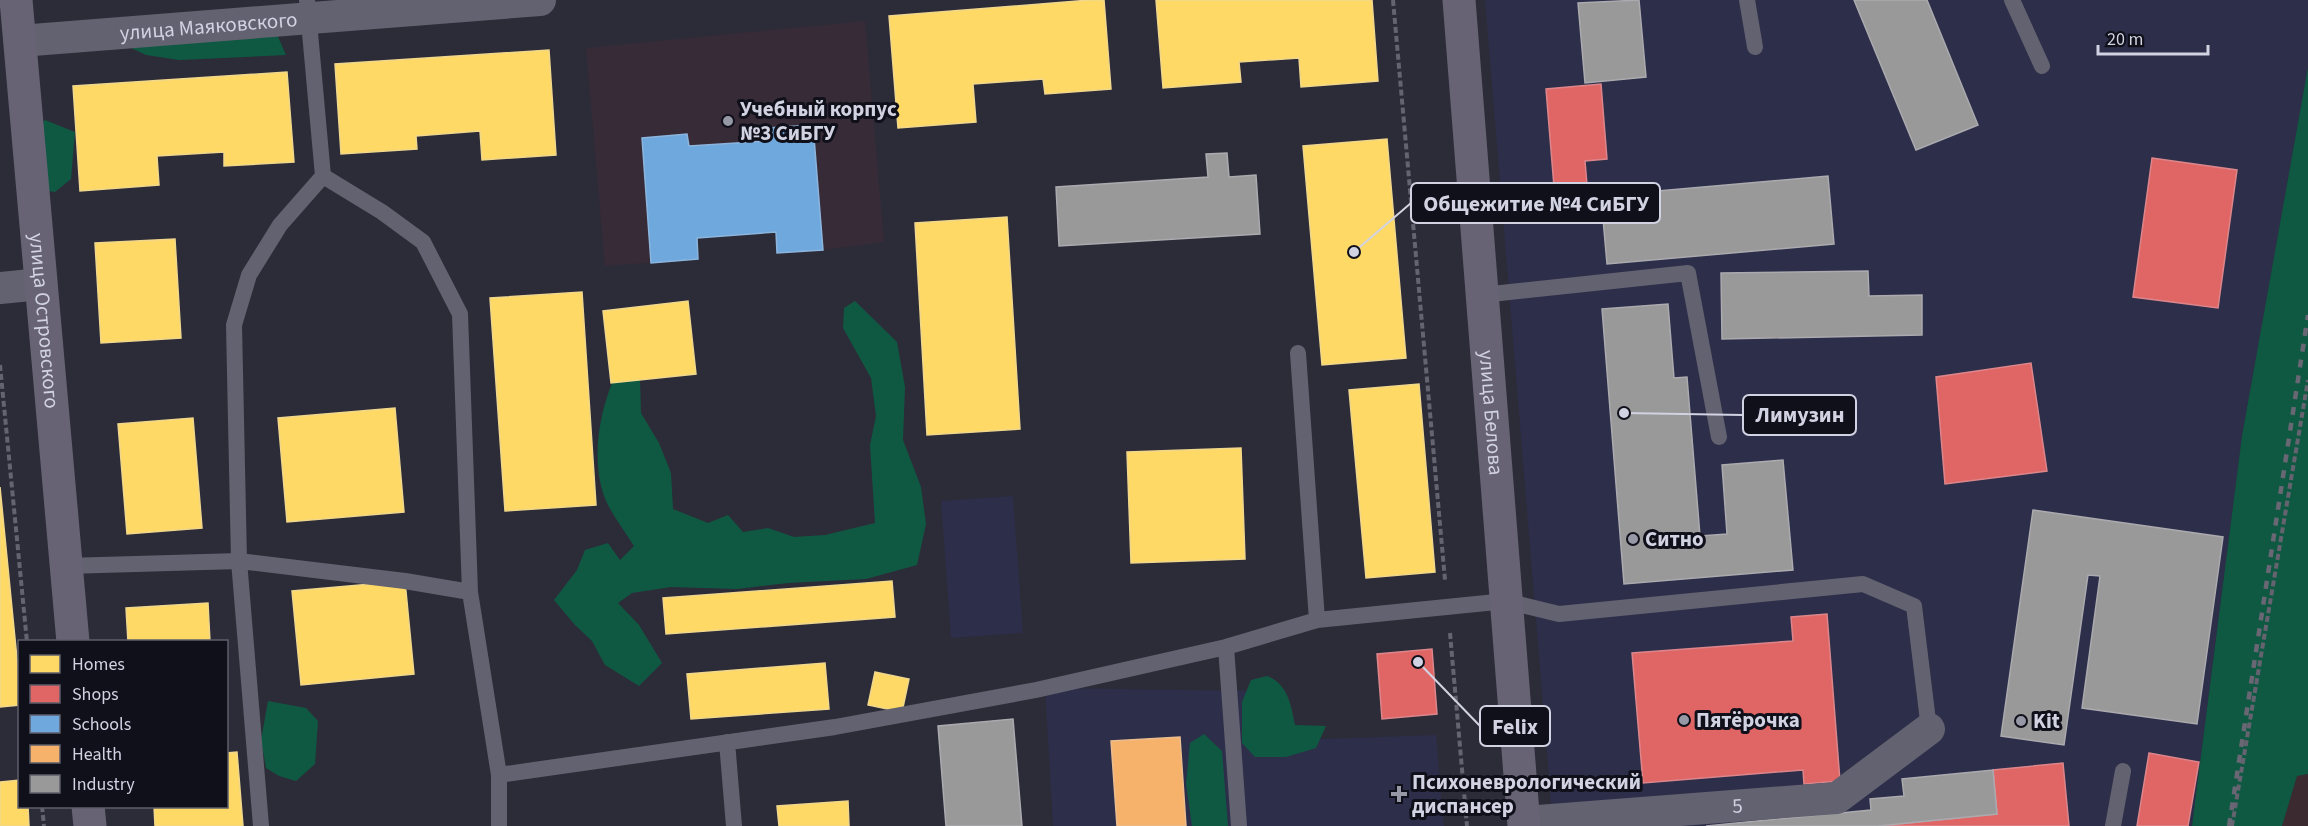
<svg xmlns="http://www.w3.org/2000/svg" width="2308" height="826" viewBox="0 0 2308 826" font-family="'Source Sans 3',sans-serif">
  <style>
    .built { fill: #2d2e49 }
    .industrial { fill: #3b2a30 }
    .education { fill: #372b38 }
    .green { fill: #0f5943 }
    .homes { fill: #ffd966; stroke: #f1d78b; stroke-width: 1.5 }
    .shops { fill: #e06666; stroke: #dc868b; stroke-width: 1.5 }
    .schools { fill: #6fa8dc; stroke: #8cb5de; stroke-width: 1.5 }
    .health { fill: #f6b26b; stroke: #ebbc8f; stroke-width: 1.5 }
    .industry { fill: #999; stroke: #aaaaaf; stroke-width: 1.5 }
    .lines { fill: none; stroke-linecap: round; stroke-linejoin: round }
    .path { stroke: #64636f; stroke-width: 4; stroke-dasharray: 6 3; stroke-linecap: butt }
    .lane { stroke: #636270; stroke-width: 16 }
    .street { stroke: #636270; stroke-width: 32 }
    .secondary { stroke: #676375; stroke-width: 33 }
    .rail { stroke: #686773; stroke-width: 4.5; stroke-dasharray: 8 8; stroke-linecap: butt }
    .poi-dot { fill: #9798a6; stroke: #10101b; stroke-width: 2 }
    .labels { text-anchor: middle; stroke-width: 6; stroke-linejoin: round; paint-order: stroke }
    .street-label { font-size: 21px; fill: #d1d2e2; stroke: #10101b }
    .poi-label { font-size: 21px; font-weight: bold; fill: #d1d2e2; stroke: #10101b; text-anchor: start }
    .leader { fill: none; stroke: #d1d2e2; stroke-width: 2 }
    .callout-dot { fill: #d1d2e2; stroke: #10101b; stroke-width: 2 }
    .callout { fill: #10101b; stroke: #d1d2e2; stroke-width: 2 }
    .callout-label { font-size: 22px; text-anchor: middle; font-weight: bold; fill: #d1d2e2 }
  </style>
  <rect width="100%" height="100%" fill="#2c2c38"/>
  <!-- built -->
  <path class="built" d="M 1485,0 L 2308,0 L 2308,67 L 2242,436 L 2192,826 L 1553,826 Z
    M 1013,496 L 1023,633 L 951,638 L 941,501 Z
    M 1045,688 L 1263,691 L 1264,741 L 1436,735 L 1444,826 L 1053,826 Z"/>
  <!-- industrial -->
  <path class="industrial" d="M 2308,774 L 2308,826 L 2282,826 L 2297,776 Z"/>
  <!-- education -->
  <path class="education" d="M 865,21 L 884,242 L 823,250 L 777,253 L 775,232 L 697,238 L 698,259 L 605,266 L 586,48 Z"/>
  <!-- green -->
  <path class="green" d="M 275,30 L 286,55 L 179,60 L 146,55 L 123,44 Z
    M 2308,67 L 2308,774 L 2297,776 L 2282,826 L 2192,826 L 2242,436 Z
    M 45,120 L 75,132 L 71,179 L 55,192 L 42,190 L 31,137 Z
    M 855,301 L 897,342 L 905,387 L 903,440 L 921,487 L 926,524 L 917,565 L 866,579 L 788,583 L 737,589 L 671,587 L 632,593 L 618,603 L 639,625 L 662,663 L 639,686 L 605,665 L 592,641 L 575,625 L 554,600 L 577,570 L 585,550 L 608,543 L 620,560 L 634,546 C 626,533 616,520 609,507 C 589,469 598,414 615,376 L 640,380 L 641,413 L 659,443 L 671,473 L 673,509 L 708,523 L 728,515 L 743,532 L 768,528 L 794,537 L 825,535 L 875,523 L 870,445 L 876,416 L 871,378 L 843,328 L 844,308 Z
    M 1267,676 C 1288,684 1291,705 1295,725 L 1326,726 L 1316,748 L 1286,757 L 1255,757 L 1242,743 L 1242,702 L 1251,680 Z
    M 268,701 L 306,708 L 318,721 L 315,764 L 296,781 L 279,776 L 266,768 L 261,740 Z
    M 1204,734 L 1222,751 L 1228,826 L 1192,826 L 1186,784 L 1190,743 Z"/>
  <!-- homes -->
  <path class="homes" d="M 1090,0 L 1104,0 L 1111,89 L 1045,94 L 1043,79 L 973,84 L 976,122 L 898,128 L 889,16 Z
    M 1156,0 L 1372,0 L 1378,81 L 1301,87 L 1299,58 L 1239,62 L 1241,82 L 1163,88 Z
    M 549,50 L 556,155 L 482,160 L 480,131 L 416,136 L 417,149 L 341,154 L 335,64 Z
    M 287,72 L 294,162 L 224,166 L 224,152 L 157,156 L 159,185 L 80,191 L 73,86 Z
    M 1387,139 L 1406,358 L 1322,365 L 1303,146 Z
    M 1007,217 L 1020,429 L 927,435 L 915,223 Z
    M 175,239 L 181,338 L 101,343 L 95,243 Z
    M 582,292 L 596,505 L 505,511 L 490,298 Z
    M 688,301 L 696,374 L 611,383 L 603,311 Z
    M 1419,384 L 1435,572 L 1366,578 L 1349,390 Z
    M 395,408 L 404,512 L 287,522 L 278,418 Z
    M 193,418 L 202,528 L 127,534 L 118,424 Z
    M 1241,448 L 1245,559 L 1131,563 L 1127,452 Z
    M 0,487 L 20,689 L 20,705 L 0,707 Z
    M 405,581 L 414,674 L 301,685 L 292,591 Z
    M 892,581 L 895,617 L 666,634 L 663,598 Z
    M 208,603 L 210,642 L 128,642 L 126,608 Z
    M 825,663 L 829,709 L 691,719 L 687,674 Z
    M 875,672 L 909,679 L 902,712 L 868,705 Z
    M 237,752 L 243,826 L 155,826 L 154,806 L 226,806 L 226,753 Z
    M 20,780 L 20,806 L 28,806 L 29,826 L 0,826 L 0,782 Z
    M 848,801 L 849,826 L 779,826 L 777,806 Z"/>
  <!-- shops -->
  <path class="shops" d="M 1601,84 L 1607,159 L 1585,161 L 1588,197 L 1555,199 L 1546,89 Z
    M 2152,158 L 2237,170 L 2218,308 L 2133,297 Z
    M 2031,363 L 2047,471 L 1945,484 L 1936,377 Z
    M 1827,614 L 1840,781 L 1804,784 L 1803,770 L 1643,783 L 1632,653 L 1793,641 L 1791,617 Z
    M 1432,649 L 1437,714 L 1382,719 L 1377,654 Z
    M 2149,753 L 2199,762 L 2188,826 L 2137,826 Z
    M 2063,763 L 2069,826 L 1878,826 L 1997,814 L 1993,770 Z"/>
  <!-- schools -->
  <path class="schools" d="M 813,125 L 823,250 L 777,253 L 776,232 L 697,238 L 698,259 L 651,263 L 642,138 L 687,134 L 689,146 L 768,141 L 767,128 Z"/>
  <!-- health -->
  <path class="health" d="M 1180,737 L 1186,826 L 1117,826 L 1111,741 Z"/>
  <!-- industry -->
  <path class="industry" d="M 1639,0 L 1646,77 L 1585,83 L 1578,3 Z
    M 1854,0 L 1927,0 L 1978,125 L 1916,150 Z
    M 1227,153 L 1229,177 L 1256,175 L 1260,234 L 1059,246 L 1056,187 L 1208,177 L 1206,154 Z
    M 1828,176 L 1834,244 L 1607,264 L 1601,196 Z
    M 1868,271 L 1869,296 L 1922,295 L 1922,335 L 1722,339 L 1721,273 Z
    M 1668,304 L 1674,378 L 1687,377 L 1700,536 L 1727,534 L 1722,465 L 1783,460 L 1793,570 L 1624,584 L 1602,309 Z
    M 2033,510 L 2223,537 L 2197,724 L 2082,708 L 2100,576 L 2088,575 L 2064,745 L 2001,736 Z
    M 1013,719 L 1022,826 L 946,826 L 938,726 Z
    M 1993,770 L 1997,814 L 1878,826 L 1706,826 L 1871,810 L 1870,799 L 1904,796 L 1902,779 Z"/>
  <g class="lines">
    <!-- path -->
    <path class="path" d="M 1393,0 L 1445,580
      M 0,365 L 27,642
      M 1450,633 L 1467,826
      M 42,806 L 44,826
      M 2232,826 L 2308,380"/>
    <!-- lane -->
    <path class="lane" d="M 1747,0 L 1755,47
      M 2012,0 L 2042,66
      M 323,176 L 382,212 L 423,242 L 460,314 L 470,592 L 499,775 L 499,826
      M 1482,295 L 1688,273 L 1719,437
      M 1298,353 L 1317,620
      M 66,566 L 239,561 L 405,581 L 470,592
      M 1226,647 L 1239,826
      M 727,742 L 734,826
      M 499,775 L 835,727 L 1036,690 L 1226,647 L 1317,620 L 1506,601 L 1559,614 L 1863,584 L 1914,606 L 1929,729
      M 261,826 L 239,561 L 234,325 L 249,275 L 280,225 L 323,176 L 307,0
      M 2113,826 L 2123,771"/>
    <!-- street -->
    <g class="street">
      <path id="s1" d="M 20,41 L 540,0"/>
      <path d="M 0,288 L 41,284"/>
      <path id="s2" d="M 1524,822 L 1837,798 L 1929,729"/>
    </g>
    <!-- secondary -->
    <g class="secondary">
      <path id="s3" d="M 16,0 L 73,642"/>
      <path id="s4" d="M 1459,0 L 1524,826"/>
      <path d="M 88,806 L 90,826"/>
    </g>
    <!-- rail -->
    <path class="rail" d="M 2229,826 L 2308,315"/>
  </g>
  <!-- markers -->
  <g class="poi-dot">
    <circle cx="728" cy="121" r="6"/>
    <circle cx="1633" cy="539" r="6"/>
    <circle cx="1684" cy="720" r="6"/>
    <circle cx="2021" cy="721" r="6"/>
    <path d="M1396 785h6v6h6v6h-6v6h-6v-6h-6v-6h6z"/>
  </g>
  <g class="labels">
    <!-- street labels -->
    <g class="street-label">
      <text dy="7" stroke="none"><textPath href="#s1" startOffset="189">улица Маяковского</textPath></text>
      <text dy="7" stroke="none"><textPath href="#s3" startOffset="322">улица Островского</textPath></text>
      <text dy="7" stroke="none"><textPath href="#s4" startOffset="414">улица Белова</textPath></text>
      <text dy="7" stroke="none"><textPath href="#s2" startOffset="214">5</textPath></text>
    </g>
    <!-- poi labels -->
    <g class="poi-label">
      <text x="740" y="116">Учебный корпус<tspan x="740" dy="24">№3 СиБГУ</tspan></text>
      <text x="1645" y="546">Ситно</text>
      <text x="1696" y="727">Пятёрочка</text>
      <text x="2033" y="728">Kit</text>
      <text x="1412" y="789">Психоневрологический<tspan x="1412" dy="24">диспансер</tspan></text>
    </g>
  </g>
  <!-- callouts -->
  <path class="leader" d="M1354 252L1411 203M1624 413L1743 415M1418 662L1480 726"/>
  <g class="callout-dot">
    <circle cx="1354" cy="252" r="6"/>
    <circle cx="1624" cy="413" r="6"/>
    <circle cx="1418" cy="662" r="6"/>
  </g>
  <g class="callout">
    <rect x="1411" y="183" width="249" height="40" rx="6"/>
    <rect x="1743" y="395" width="113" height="40" rx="6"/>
    <rect x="1480" y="706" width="70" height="40" rx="6"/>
  </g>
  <g class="callout-label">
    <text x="1536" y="211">Общежитие №4 СиБГУ</text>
    <text x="1800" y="422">Лимузин</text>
    <text x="1515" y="734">Felix</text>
  </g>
  <!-- legend -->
  <rect x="18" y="640" width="210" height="168" fill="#10101b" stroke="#5d5e6b" stroke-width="1.5"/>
  <rect x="30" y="655" width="30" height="18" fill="#ffd966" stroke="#5d5e6b" stroke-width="1.5"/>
  <text x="72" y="670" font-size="18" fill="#d1d2e2">Homes</text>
  <rect x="30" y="685" width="30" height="18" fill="#e06666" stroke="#5d5e6b" stroke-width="1.5"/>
  <text x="72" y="700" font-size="18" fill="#d1d2e2">Shops</text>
  <rect x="30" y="715" width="30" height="18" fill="#6fa8dc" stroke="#5d5e6b" stroke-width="1.5"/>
  <text x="72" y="730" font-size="18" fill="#d1d2e2">Schools</text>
  <rect x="30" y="745" width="30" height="18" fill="#f6b26b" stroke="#5d5e6b" stroke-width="1.5"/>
  <text x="72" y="760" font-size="18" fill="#d1d2e2">Health</text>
  <rect x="30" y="775" width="30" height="18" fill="#999999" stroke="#5d5e6b" stroke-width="1.5"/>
  <text x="72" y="790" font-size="18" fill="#d1d2e2">Industry</text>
  <!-- scale -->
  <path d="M2098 45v9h110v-9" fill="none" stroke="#d1d2e2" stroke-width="3"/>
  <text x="2107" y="45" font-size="18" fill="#d1d2e2" stroke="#10101b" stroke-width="4.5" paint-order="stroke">20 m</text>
</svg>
